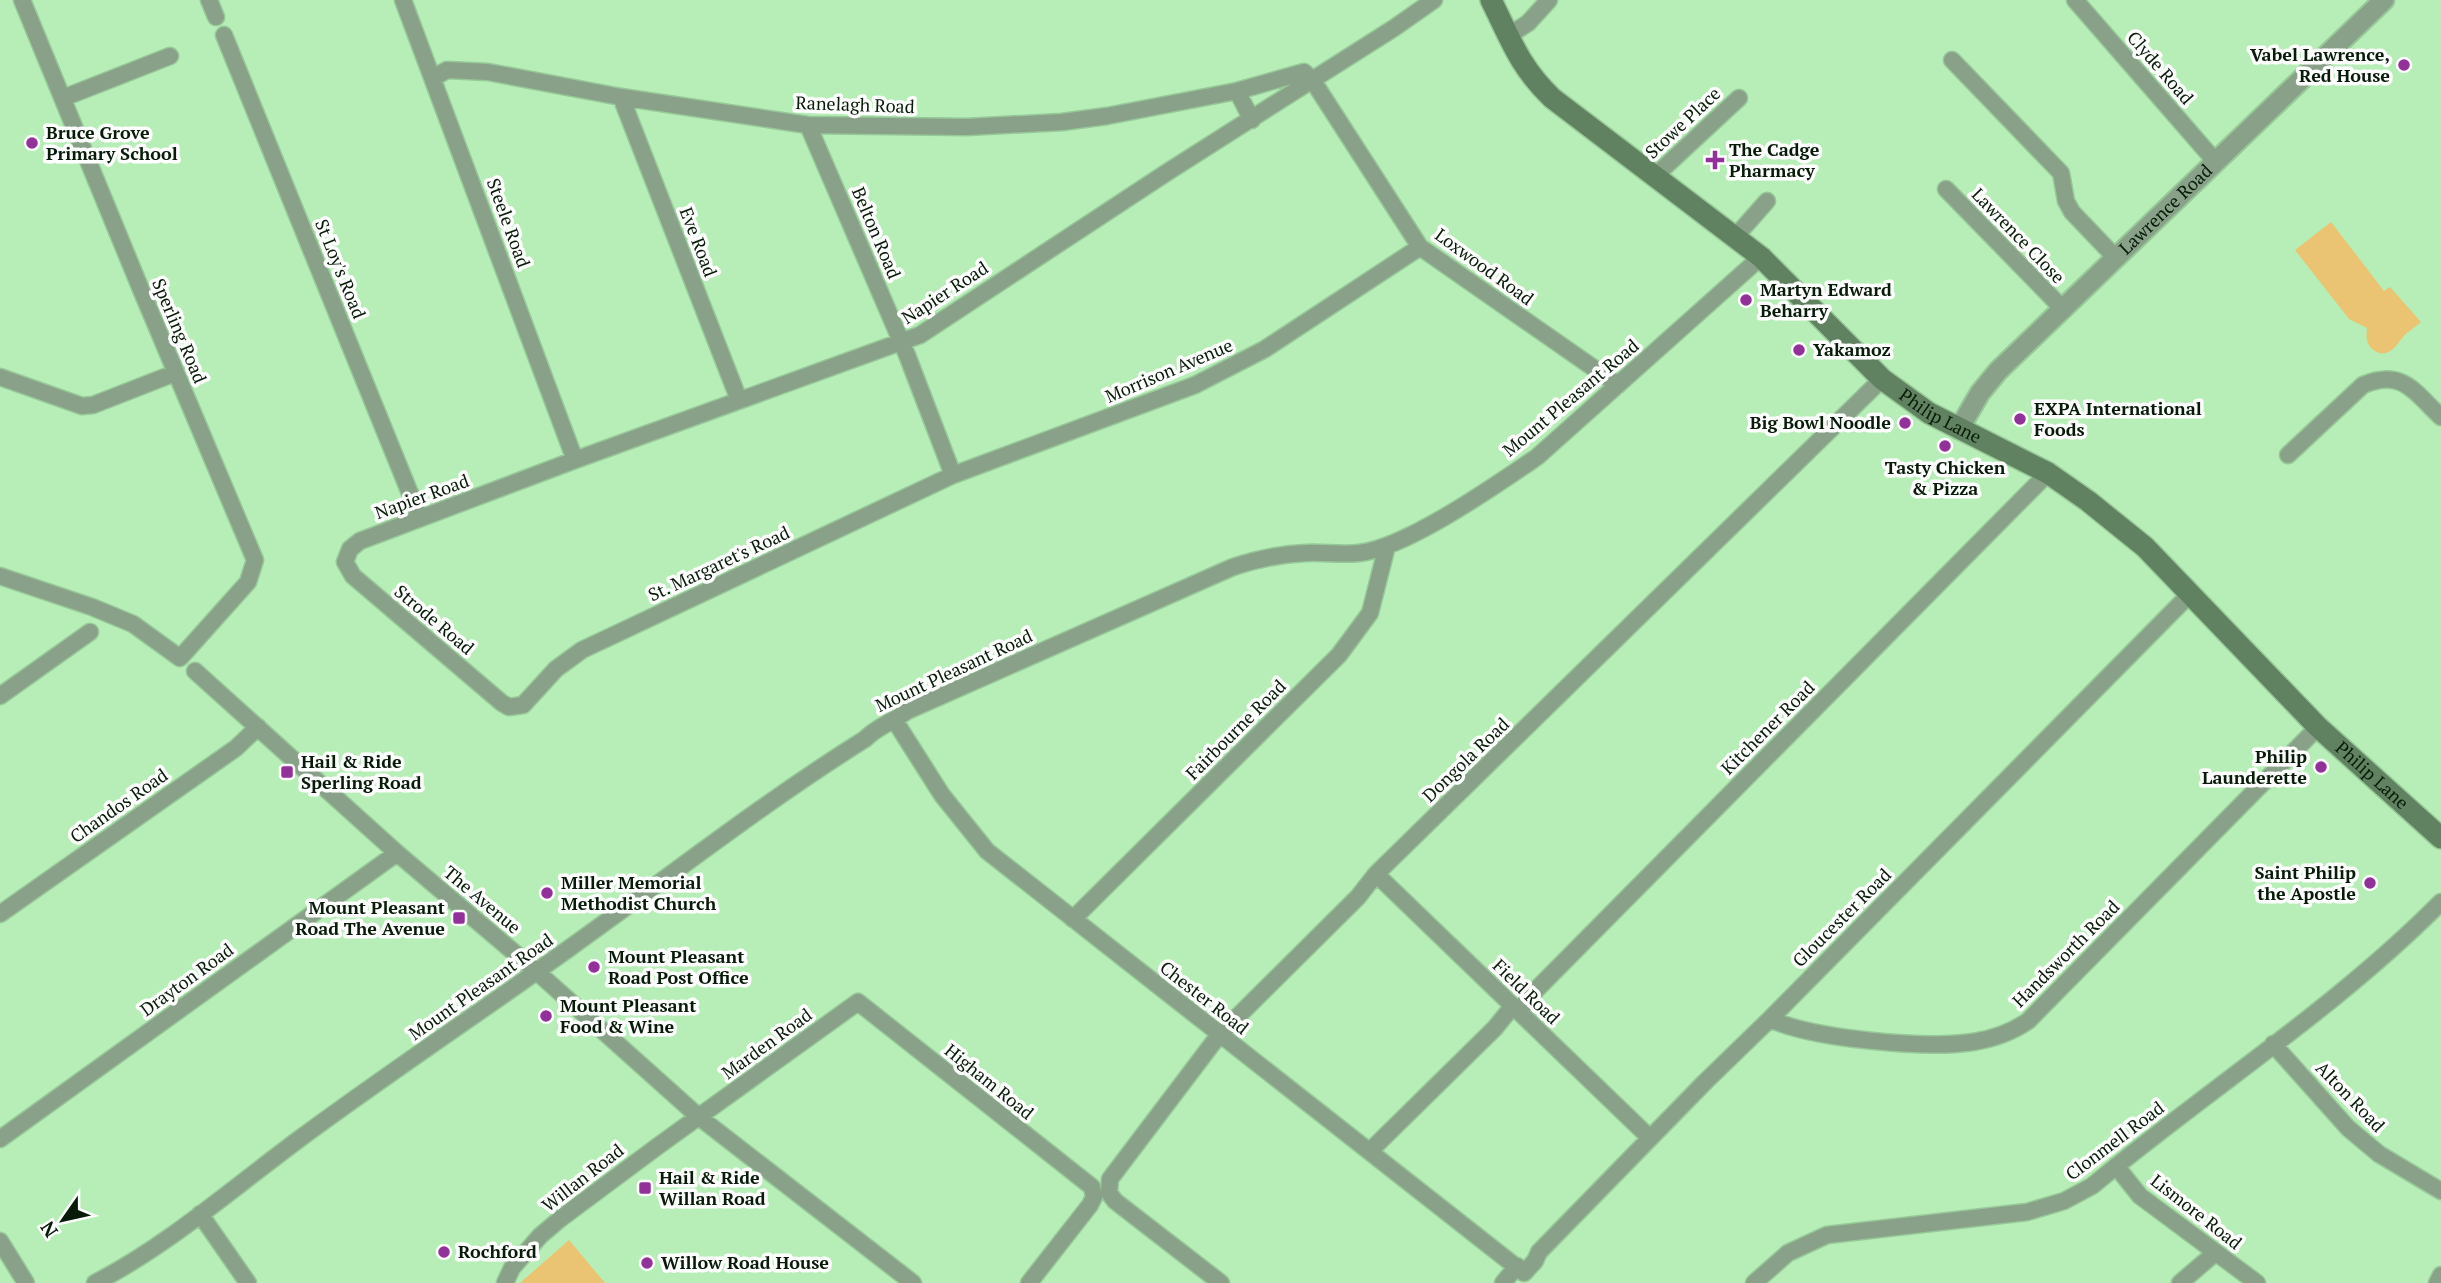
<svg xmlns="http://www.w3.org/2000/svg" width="2441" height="1283" viewBox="0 0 2441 1283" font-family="'PT Serif',serif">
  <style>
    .green { fill: #eac472 }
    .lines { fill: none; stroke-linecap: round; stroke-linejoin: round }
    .minor-casing { stroke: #97c898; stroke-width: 19 }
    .tertiary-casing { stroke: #97c898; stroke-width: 23 }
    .secondary-casing { stroke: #97c898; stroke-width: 24 }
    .minor { stroke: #89a089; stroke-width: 16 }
    .tertiary { stroke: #89a089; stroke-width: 19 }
    .secondary { stroke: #618261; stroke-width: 21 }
    .poi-dot { fill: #923199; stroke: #fefefe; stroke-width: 2.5 }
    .labels { text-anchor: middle; stroke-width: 7; stroke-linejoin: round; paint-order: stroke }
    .poi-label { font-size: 18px; font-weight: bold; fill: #071b08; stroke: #fefefe; text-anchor: start }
    .street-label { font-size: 18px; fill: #071b08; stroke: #fefefe }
  </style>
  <rect width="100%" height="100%" fill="#b7eeb7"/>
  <!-- green -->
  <path class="green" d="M 2331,222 L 2384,291 L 2390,287 L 2421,322 C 2416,327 2408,331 2403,337 C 2396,346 2387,361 2372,349 C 2366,343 2366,336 2367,328 L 2349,319 L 2295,250 Z
    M 569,1240 L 605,1283 L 520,1283 Z"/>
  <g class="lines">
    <defs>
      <path id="minor" d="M 209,0 L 216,17
        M 403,0 L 575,460
        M 2075,0 L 2215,161
        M 224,35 L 420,518
        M 1508,36 L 1528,23 L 1549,0
        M 1952,60 L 2061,173 L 2066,201 L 2072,212 L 2116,258
        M 433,78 L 447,70 L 488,72 L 621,97 L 808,125 L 967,127 L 1062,122 L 1107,116 L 1237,91 L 1304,72 L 1313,81 L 1420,247 L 1618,385
        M 1237,91 L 1252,120
        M 621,97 L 739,400
        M 63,98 L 170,56
        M 808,125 L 907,355 L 953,475
        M 1655,176 L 1739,98
        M 1946,189 L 2064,310
        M 1736,236 L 1767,201
        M 1420,247 L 1265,349 L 1195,385 L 953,475 L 582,650 L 556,669 L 523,705 L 509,707 L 502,703 L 353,576 L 345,562 L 350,549 L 360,541 L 575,460 L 920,335 L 1166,173 L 1394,28 L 1434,0
        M 0,377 L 82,406 L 93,405 L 175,373
        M 2288,455 L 2363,385 C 2403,368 2415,393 2441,417
        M 0,576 L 92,607 L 133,624 L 180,658 L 248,582 L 255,560 L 142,292 L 22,0
        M 195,671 L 397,853 L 536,971 L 699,1117 L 913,1283
        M 0,696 L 90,632
        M 895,721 L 942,795 L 987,851 L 1524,1273 L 1535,1261 L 1539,1252 L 1705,1082 L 1770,1019 L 2191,593
        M 1376,874 L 1650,1138
        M 0,914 L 236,748 L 258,727
        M 1073,919 L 1339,655 L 1370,613 L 1387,546
        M 1519,1011 L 1534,992 L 2048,473
        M 1770,1019 C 1813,1039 1926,1049 1973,1042 C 1993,1039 2012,1032 2028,1021 L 2318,727
        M 2273,1044 L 2348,1128 L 2379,1154 L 2441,1191
        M 0,1139 L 397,853
        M 1371,1150 L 1495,1028 L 1512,1007
        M 2116,1166 L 2140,1196 L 2257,1283
        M 200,1214 L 248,1283
        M 0,1241 L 26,1283
        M 95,1283 C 170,1244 234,1187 302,1137 C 390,1072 482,1011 571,947 C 669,877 763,803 865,739 C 878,726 893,722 907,711 L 1233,567 C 1257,559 1280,554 1306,553 C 1323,552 1342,555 1359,553 C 1406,548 1496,485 1537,457 L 1761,257
        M 505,1283 L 512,1268 L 540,1236 L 560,1219 L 658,1146 L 858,1002 L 1092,1187 L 1094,1197 L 1090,1205 L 1029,1283
        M 1221,1283 L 1115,1201 L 1109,1193 L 1110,1179 L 1219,1035 L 1358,897 L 1376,874 L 1882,379
        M 1503,1283 L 1517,1266
        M 1754,1283 L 1788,1253 L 1827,1235 L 2027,1212 L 2064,1201 L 2092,1186 C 2207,1090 2335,1009 2441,902
        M 2180,1283 L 2215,1253
        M 2437,1283 L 2441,1275"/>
      <g id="tertiary">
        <path id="s1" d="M 1959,429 L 1980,393 L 1998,371 L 2384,0"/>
      </g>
      <g id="secondary">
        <path id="s2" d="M 1491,0 C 1511,40 1519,66 1552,98 L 1761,257 L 1882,379 L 1929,413 L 2048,473 L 2088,501 L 2145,547 L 2318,727 L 2441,838"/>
      </g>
    </defs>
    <!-- minor casing -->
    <use href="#minor" class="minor-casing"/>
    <!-- tertiary casing -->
    <use href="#tertiary" class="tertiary-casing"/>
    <!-- secondary casing -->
    <use href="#secondary" class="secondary-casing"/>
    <!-- minor -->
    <use href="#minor" class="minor"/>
    <!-- tertiary -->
    <use href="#tertiary" class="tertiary"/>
    <!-- secondary -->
    <use href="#secondary" class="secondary"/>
  </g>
  <!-- markers -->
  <g class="poi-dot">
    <circle cx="2404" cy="65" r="7"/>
    <circle cx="32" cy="143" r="7"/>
    <path d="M1711.5 149.5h7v7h7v7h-7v7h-7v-7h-7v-7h7z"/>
    <circle cx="1746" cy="300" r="7"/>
    <circle cx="1799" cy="350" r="7"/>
    <circle cx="2020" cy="419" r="7"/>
    <circle cx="1905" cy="423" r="7"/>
    <circle cx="1945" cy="446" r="7"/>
    <circle cx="2321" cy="767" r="7"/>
    <rect x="280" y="765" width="14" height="14" rx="3.5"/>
    <circle cx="2370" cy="883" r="7"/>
    <circle cx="547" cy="893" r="7"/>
    <rect x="452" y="911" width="14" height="14" rx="3.5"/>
    <circle cx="594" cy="967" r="7"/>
    <circle cx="546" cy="1016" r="7"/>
    <rect x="638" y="1181" width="14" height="14" rx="3.5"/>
    <circle cx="444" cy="1252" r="7"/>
    <circle cx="647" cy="1263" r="7"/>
  </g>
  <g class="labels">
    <!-- poi labels -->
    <g class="poi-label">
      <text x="2390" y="61" text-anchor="end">Vabel Lawrence,<tspan x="2390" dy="21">Red House</tspan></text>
      <text x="46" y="139">Bruce Grove<tspan x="46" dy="21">Primary School</tspan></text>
      <text x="1729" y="156">The Cadge<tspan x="1729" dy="21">Pharmacy</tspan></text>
      <text x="1760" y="296">Martyn Edward<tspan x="1760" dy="21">Beharry</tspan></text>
      <text x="1813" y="356">Yakamoz</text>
      <text x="2034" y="415">EXPA International<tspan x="2034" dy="21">Foods</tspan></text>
      <text x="1891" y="429" text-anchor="end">Big Bowl Noodle</text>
      <text x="1945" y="474" text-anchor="middle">Tasty Chicken<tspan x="1945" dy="21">&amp; Pizza</tspan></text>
      <text x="2307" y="763" text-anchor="end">Philip<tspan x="2307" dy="21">Launderette</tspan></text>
      <text x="301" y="768">Hail &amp; Ride<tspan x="301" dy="21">Sperling Road</tspan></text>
      <text x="2356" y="879" text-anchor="end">Saint Philip<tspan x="2356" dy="21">the Apostle</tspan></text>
      <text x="561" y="889">Miller Memorial<tspan x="561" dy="21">Methodist Church</tspan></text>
      <text x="445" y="914" text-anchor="end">Mount Pleasant<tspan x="445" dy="21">Road The Avenue</tspan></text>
      <text x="608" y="963">Mount Pleasant<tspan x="608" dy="21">Road Post Office</tspan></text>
      <text x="560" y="1012">Mount Pleasant<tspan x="560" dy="21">Food &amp; Wine</tspan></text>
      <text x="659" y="1184">Hail &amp; Ride<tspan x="659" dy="21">Willan Road</tspan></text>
      <text x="458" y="1258">Rochford</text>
      <text x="661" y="1269">Willow Road House</text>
    </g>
    <!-- street labels -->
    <g class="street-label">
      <text transform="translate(2160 68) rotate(49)" y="6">Clyde Road</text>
      <text transform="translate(855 105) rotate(2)" y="6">Ranelagh Road</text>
      <text transform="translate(1683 123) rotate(-43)" y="6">Stowe Place</text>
      <text dy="6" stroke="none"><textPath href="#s1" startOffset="303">Lawrence Road</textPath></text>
      <text transform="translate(508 223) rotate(70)" y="6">Steele Road</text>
      <text transform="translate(876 233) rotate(67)" y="6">Belton Road</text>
      <text transform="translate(2018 236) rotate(46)" y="6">Lawrence Close</text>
      <text transform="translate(698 242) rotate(69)" y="6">Eve Road</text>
      <text transform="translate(1484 267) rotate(36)" y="6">Loxwood Road</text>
      <text transform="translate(340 269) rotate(68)" y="6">St Loy's Road</text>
      <text transform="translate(945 293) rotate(-33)" y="6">Napier Road</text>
      <text transform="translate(179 331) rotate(67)" y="6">Sperling Road</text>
      <text transform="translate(1169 371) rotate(-23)" y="6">Morrison Avenue</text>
      <text transform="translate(1571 398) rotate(-40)" y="6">Mount Pleasant Road</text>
      <text dy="6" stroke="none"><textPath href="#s2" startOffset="620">Philip Lane</textPath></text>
      <text transform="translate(422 497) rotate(-20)" y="6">Napier Road</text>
      <text transform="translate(719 564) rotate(-25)" y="6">St. Margaret's Road</text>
      <text transform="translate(434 620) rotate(40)" y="6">Strode Road</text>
      <text transform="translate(954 671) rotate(-25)" y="6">Mount Pleasant Road</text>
      <text transform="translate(1768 728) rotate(-45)" y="6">Kitchener Road</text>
      <text transform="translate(1236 730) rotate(-45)" y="6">Fairbourne Road</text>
      <text transform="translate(1466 760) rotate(-44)" y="6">Dongola Road</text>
      <text dy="6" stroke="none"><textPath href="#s2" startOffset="1186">Philip Lane</textPath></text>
      <text transform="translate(119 806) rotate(-35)" y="6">Chandos Road</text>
      <text transform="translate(482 900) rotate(40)" y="6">The Avenue</text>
      <text transform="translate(1842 918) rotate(-45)" y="6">Gloucester Road</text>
      <text transform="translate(2066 954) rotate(-45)" y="6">Handsworth Road</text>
      <text transform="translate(187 980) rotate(-36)" y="6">Drayton Road</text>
      <text transform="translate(481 987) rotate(-35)" y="6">Mount Pleasant Road</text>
      <text transform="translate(1526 992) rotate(44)" y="6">Field Road</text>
      <text transform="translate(1204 998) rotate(38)" y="6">Chester Road</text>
      <text transform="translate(767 1044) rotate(-36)" y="6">Marden Road</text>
      <text transform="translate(989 1082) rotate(39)" y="6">Higham Road</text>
      <text transform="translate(2350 1097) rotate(46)" y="6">Alton Road</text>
      <text transform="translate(2115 1141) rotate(-37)" y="6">Clonmell Road</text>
      <text transform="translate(583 1178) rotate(-38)" y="6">Willan Road</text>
      <text transform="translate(2196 1212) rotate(38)" y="6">Lismore Road</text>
    </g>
  </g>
  <!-- north arrow -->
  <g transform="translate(63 1220) rotate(236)" stroke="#fefefe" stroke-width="5" paint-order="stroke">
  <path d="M0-5L12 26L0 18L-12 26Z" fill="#071b08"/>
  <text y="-10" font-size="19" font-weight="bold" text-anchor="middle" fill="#071b08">N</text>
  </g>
</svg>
